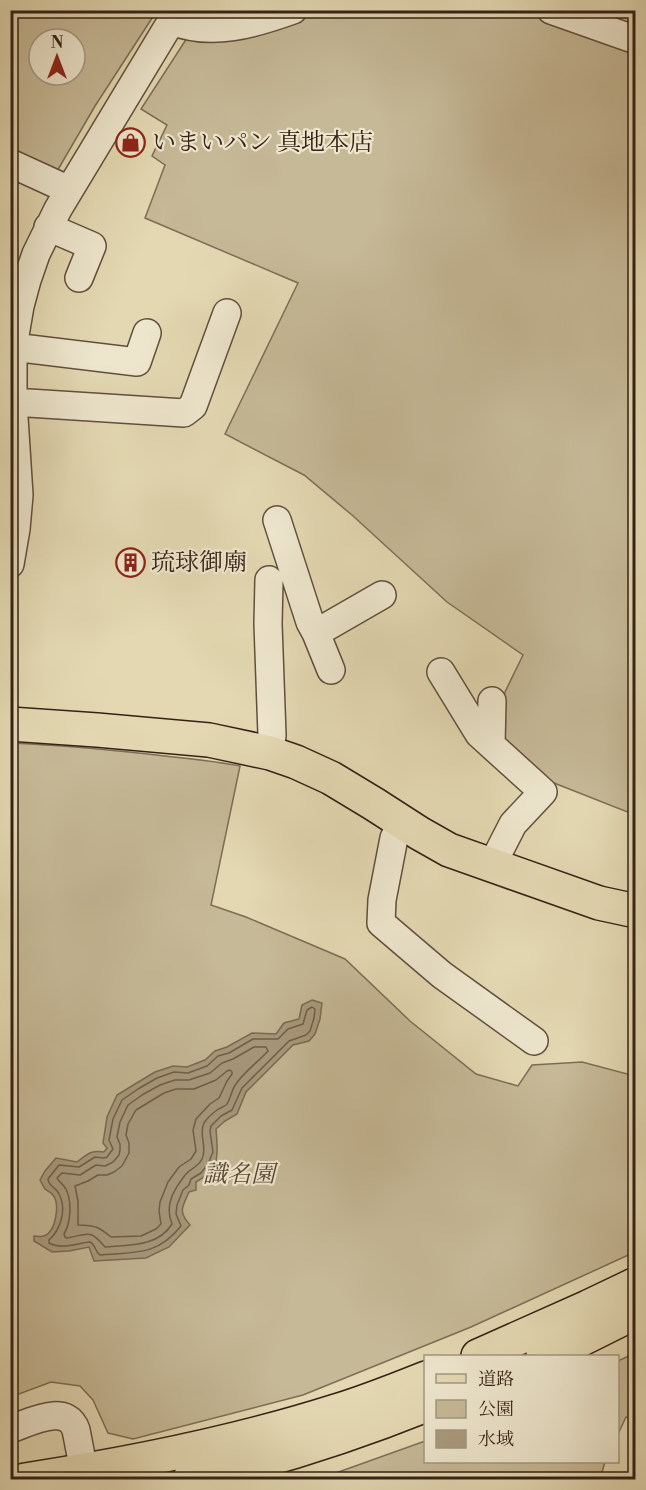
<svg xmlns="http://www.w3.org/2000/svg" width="646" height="1490" viewBox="0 0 646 1490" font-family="'Libre Bodoni','Noto Serif JP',serif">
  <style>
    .green { fill: #c6b997; stroke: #7e6d56; stroke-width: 1.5; fill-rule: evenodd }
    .water { fill: #a89a7d; stroke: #7a6a54; stroke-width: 1.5 }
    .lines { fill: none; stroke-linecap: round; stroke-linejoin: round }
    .shore { stroke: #6f5e4a; stroke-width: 1.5 }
    .minor-casing { stroke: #614f3d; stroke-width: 30 }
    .major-casing { stroke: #362116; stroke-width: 36 }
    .minor { stroke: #ede6cd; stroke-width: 27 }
    .major { stroke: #e3d8b2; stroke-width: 33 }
    .labels { text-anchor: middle; stroke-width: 4.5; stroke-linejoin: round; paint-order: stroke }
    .poi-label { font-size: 24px; fill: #362116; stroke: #ede6cd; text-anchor: start }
    .park-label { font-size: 24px; font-style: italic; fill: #5a4736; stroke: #ede6cd }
  </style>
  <rect width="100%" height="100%" fill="#e3d8b2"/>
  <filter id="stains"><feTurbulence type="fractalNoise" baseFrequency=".00333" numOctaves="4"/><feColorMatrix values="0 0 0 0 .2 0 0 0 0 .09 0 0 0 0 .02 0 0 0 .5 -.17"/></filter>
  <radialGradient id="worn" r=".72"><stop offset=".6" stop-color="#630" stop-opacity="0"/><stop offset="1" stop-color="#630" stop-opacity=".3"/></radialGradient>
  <!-- green -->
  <path class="green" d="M 151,10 L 156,12 L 95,106 L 56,173 L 11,155 L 10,11 ZM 39,39 L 75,39 L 75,75 L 39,75 Z
    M 308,11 L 635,11 L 635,815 L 549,781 L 499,733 L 505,692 L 523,655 L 447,602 L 352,515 L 304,475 L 225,434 L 298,283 L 145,218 L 165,165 L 152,156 L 167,125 L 141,109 L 187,38 L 264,29 Z
    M 11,743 C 57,745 102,749 148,754 C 179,758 210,760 240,766 L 211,905 L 246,917 L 345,959 L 410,1021 L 476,1074 L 518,1086 L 532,1065 L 582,1062 L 635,1076 L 635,1252 L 471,1327 L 303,1395 L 133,1439 L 108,1433 L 93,1400 L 80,1386 L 51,1382 L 11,1397 Z
    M 635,1353 L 635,1419 L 626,1417 L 618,1434 L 618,1361 Z
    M 425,1441 L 426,1462 L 605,1462 L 600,1479 L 319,1479 Z"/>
  <!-- water -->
  <path class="water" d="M 312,1000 L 322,1003 L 320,1019 L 315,1034 L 309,1041 L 293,1045 L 246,1092 L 237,1114 L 225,1121 L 216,1129 C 218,1154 221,1169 196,1182 L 196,1190 L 189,1192 C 182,1208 178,1211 190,1225 L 169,1247 L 146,1258 L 94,1261 L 89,1247 L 69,1251 L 52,1252 L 34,1241 L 34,1236 C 37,1236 41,1237 44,1236 C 56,1232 60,1204 53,1195 C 51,1192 47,1191 45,1189 C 43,1186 41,1182 40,1180 L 45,1171 L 56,1158 L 77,1162 C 88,1154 90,1150 104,1152 L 107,1148 L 103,1143 L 107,1117 L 117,1095 L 135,1084 L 155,1072 L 173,1066 L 187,1067 L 205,1060 L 215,1051 L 227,1047 L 252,1033 L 276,1034 L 284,1023 L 299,1019 L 302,1005 Z"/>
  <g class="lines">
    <!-- shore -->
    <path class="shore" d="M 312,1007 L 315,1009 L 314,1018 L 310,1031 L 306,1035 L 289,1041 L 242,1088 L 232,1110 L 221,1116 L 211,1126 L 210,1131 L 213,1152 L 208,1164 L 201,1173 L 191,1179 L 189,1185 L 183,1190 L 177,1205 L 176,1214 L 181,1226 C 157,1256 135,1252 100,1255 C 95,1252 96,1245 90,1242 C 77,1243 62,1250 49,1243 L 49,1240 C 61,1229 67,1209 59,1194 C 56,1186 49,1188 48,1179 L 59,1165 L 79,1167 L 95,1157 L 104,1158 L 107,1157 L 113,1149 L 109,1140 L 113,1119 L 122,1100 L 138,1089 L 157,1078 L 174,1072 L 188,1073 L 207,1066 L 218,1056 L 229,1053 L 253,1039 L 278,1039 L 288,1029 L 303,1024 L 307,1010 Z
      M 254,1047 L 266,1047 L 268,1051 C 258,1062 244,1072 236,1084 C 231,1090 231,1100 226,1105 C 223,1107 220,1108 217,1110 C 213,1113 207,1118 204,1123 C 198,1134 208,1147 202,1159 C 198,1167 191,1168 186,1174 C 174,1189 164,1205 172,1224 C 158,1247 129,1245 105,1247 C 90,1229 89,1234 67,1238 L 65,1237 L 64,1234 C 71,1222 72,1202 66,1189 C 63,1184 59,1182 57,1178 L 62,1173 L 80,1175 L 96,1165 L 105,1166 L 113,1162 L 119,1155 L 120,1150 L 120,1144 L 117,1137 L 120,1122 L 128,1105 L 142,1095 L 160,1085 L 175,1080 L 189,1080 L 210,1073 L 222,1063 L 233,1059 Z
      M 230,1070 L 232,1072 L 232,1074 L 227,1081 L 219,1098 L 210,1104 L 196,1119 L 193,1130 L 196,1151 L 191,1159 L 179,1167 L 168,1182 L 160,1202 L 159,1211 L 161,1224 L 156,1229 L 141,1236 L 111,1237 C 96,1225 96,1226 78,1225 L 78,1201 L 75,1186 L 88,1181 L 98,1175 L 107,1175 L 114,1172 L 122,1166 L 129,1153 L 129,1143 L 126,1135 L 128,1124 L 136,1110 L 164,1093 L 176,1089 L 194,1089 L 216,1080 L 227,1071 Z"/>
    <defs>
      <path id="minor" d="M 551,10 L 636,40
        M 172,21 C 212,37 254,24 293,10
        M 10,163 L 69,190
        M 48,227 L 92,246 L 79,278
        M 13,347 L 137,362 L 147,333
        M 13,402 L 184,413 L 193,406 L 227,313
        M 277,520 L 310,622 L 316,633 L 331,670
        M 10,564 L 16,529 L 19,495 L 13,402 L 13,347 L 20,306 L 27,280 L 36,254 L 58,209 L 178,10
        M 269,580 L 268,624 L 272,735 L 270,753
        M 316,633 L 382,595
        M 441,672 L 479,734 L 543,792 L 513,824 L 492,865
        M 491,744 L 492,701
        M 402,822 L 394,838 L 382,900 L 381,923 L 442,975 L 534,1041
        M 10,1429 C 29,1423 67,1402 76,1430 L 84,1471"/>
      <path id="major" d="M 10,724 L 97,730 L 209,740 L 270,753 L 296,762 L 331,778 L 374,804 L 419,833 L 449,850 L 599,903 L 636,911
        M 478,1356 L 588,1307 L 636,1284
        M 543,1356 L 568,1346 L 636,1312
        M 25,1480 C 130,1464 235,1443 336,1411 C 366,1402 396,1390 426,1378
        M 189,1480 C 270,1461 349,1436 426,1405"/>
    </defs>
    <!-- minor casing -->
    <use href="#minor" class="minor-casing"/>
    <!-- major casing -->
    <use href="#major" class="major-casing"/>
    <!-- minor -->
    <use href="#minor" class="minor"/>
    <!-- major -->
    <use href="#major" class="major"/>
  </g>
  <!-- icons -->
  <defs>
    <symbol id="shop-ring" viewBox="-11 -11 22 22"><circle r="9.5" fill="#ede6cd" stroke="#8f2418" stroke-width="1.5"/><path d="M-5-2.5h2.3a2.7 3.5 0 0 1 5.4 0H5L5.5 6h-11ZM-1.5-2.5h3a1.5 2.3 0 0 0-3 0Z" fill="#8f2418"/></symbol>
    <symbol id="building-ring" viewBox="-11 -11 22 22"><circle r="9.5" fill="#ede6cd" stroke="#8f2418" stroke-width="1.5"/><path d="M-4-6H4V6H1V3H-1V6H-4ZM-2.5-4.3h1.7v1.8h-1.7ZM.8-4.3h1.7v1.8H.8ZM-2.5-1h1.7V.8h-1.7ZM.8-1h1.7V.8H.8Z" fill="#8f2418"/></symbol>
  </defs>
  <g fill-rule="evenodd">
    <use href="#shop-ring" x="114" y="126" width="33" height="33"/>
    <use href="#building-ring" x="114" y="546" width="33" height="33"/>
  </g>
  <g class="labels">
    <!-- poi labels -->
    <g class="poi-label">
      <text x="152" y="150">いまいパン 真地本店</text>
      <text x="151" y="570">琉球御廟</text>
    </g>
    <!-- park labels -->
    <g class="park-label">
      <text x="239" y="1182">識名園</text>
    </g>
  </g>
  <!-- margin -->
  <rect width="646" height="1490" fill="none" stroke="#e3d8b2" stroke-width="36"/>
  <rect x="12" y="12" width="622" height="1466" fill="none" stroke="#362116" stroke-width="3"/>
  <rect x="18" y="18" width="610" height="1454" fill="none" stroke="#362116" stroke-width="1.5"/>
  <!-- legend -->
  <rect x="424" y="1355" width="195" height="108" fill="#ede6cd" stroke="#a49784" stroke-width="1.5"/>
  <rect x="436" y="1374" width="30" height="9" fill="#e3d8b2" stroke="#a49784" stroke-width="1.5"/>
  <text x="478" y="1385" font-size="18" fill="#362116">道路</text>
  <rect x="436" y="1400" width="30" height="18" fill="#c6b997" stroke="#a49784" stroke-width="1.5"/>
  <text x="478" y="1415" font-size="18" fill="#362116">公園</text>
  <rect x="436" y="1430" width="30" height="18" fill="#a89a7d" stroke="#a49784" stroke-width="1.5"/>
  <text x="478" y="1445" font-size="18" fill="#362116">水域</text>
  <!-- north arrow -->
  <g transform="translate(57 57)"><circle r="28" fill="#ede6cd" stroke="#a49784" stroke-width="1.5"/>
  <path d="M0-4.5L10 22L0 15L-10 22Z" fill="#8f2418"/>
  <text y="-9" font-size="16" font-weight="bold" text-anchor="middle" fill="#362116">N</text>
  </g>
  <rect width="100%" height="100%" filter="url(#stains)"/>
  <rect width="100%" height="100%" fill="url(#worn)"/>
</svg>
